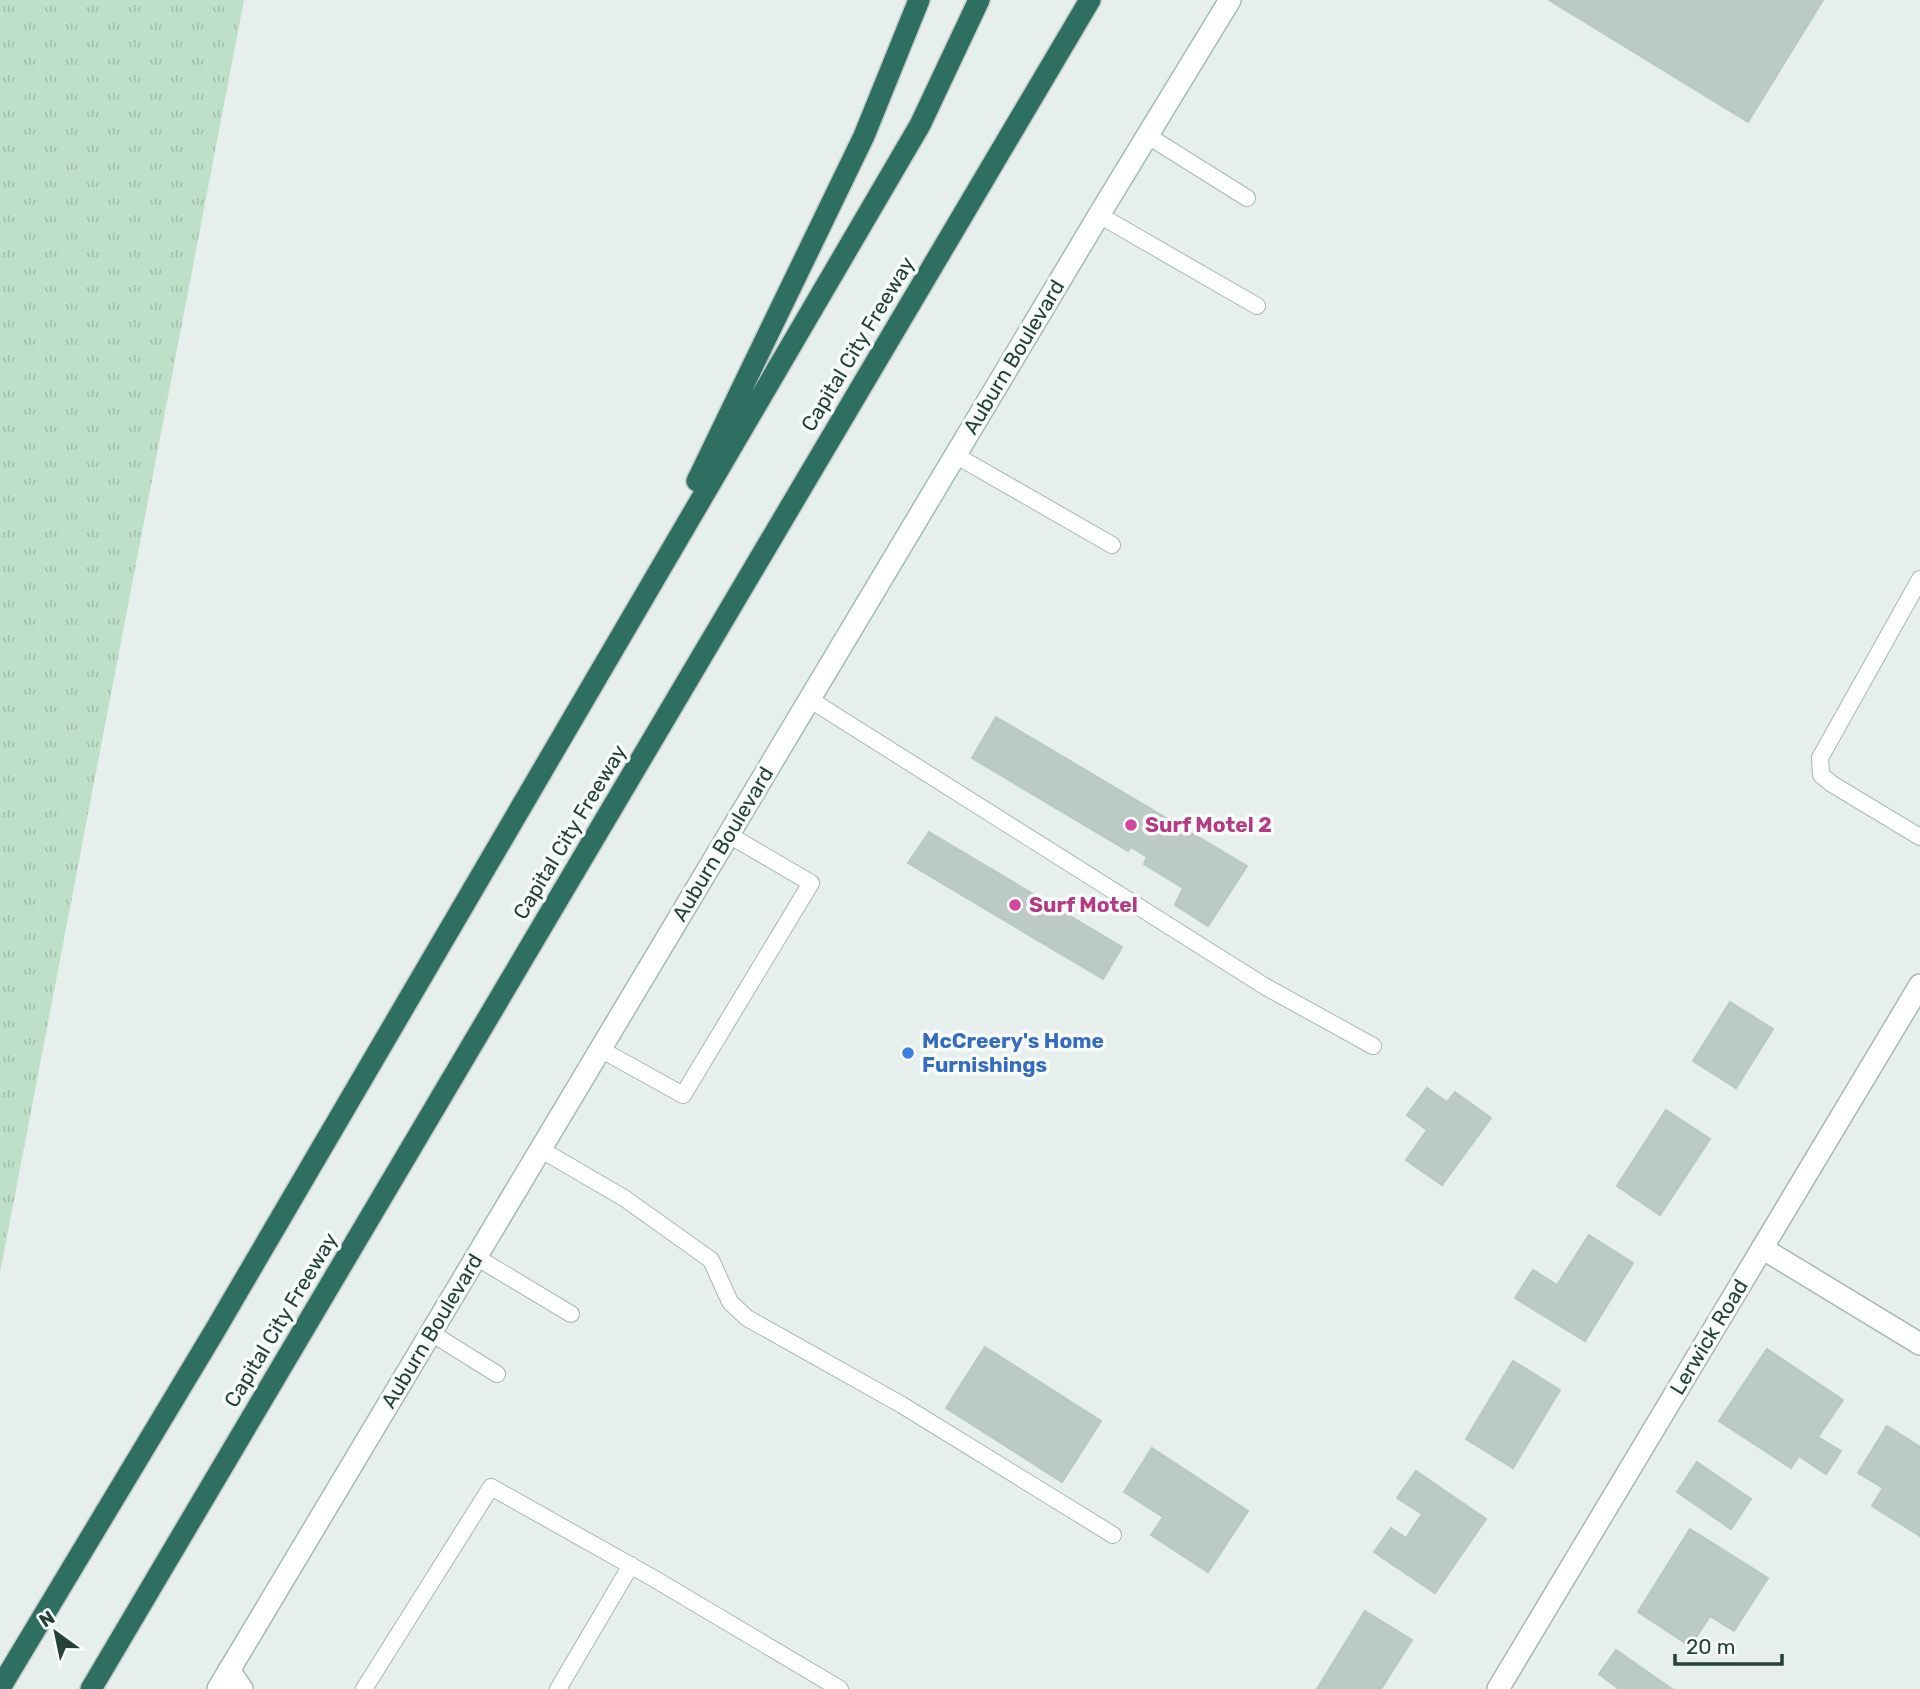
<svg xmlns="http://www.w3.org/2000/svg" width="1920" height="1689" viewBox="0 0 1920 1689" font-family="Rubik,sans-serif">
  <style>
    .grass { fill: url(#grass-tufts) }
    .building { fill: #bbcac4; stroke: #b8c9c2; stroke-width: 2 }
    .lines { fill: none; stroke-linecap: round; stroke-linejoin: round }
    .service-casing { stroke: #a8b8b2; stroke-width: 18 }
    .minor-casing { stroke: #a8b8b2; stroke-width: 24 }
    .secondary-casing { stroke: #a4bbb3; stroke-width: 24 }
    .motorway-casing { stroke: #c2cac8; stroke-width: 24 }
    .service { stroke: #fff; stroke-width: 16 }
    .minor { stroke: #fff; stroke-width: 21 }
    .secondary { stroke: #fff; stroke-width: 21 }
    .motorway { stroke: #2f6f62; stroke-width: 21 }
    .hotel-dot { fill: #d1479c; stroke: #f7fbf9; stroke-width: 2.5 }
    .shop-dot { fill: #3f7fe0; stroke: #f7fbf9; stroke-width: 2.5 }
    .labels { text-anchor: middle; stroke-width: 7; stroke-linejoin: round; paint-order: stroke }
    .street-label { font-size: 21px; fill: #24423a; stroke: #f7fbf9 }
    .hotel-label { font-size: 21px; font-weight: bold; fill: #b23c85; stroke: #f7fbf9; text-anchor: start }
    .shop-label { font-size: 21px; font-weight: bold; fill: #366cbe; stroke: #f7fbf9; text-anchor: start }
  </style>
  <defs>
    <pattern id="grass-tufts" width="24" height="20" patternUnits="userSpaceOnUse" patternTransform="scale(1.75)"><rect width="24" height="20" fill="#bfe0c8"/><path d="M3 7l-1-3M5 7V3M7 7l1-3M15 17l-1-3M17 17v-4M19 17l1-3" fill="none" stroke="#a4c1ad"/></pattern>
  </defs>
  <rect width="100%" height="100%" fill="#e6efeb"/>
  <!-- grass -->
  <path class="grass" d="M 0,0 L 244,0 L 0,1273 Z"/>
  <!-- building -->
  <path class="building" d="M 1549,0 L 1823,0 L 1748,122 Z
    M 996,717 L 1247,866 L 1208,926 L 1175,905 L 1183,888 L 1144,864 L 1147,857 L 1131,847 L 1128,851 L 972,758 Z
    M 929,832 L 1122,947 L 1103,979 L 908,863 Z
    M 1730,1002 L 1773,1029 L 1736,1088 L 1693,1061 Z
    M 1427,1088 L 1447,1102 L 1455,1092 L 1491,1118 L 1442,1185 L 1406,1160 L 1427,1130 L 1407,1115 Z
    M 1666,1110 L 1710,1139 L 1660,1215 L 1617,1186 Z
    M 1589,1235 L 1633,1263 L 1585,1341 L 1515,1298 L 1533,1270 L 1557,1285 Z
    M 985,1347 L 1101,1421 L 1062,1482 L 946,1408 Z
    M 1767,1349 L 1843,1400 L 1818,1437 L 1841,1451 L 1826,1474 L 1799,1456 L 1791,1468 L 1719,1421 Z
    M 1513,1361 L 1560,1390 L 1513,1468 L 1466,1439 Z
    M 1887,1426 L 1920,1447 L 1920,1536 L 1872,1506 L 1883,1488 L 1858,1473 Z
    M 1152,1448 L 1248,1511 L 1208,1572 L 1151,1535 L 1163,1517 L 1124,1492 Z
    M 1697,1462 L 1751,1499 L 1731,1529 L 1677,1492 Z
    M 1416,1471 L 1486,1519 L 1435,1593 L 1374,1552 L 1391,1528 L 1406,1538 L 1422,1514 L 1397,1498 Z
    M 1690,1529 L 1768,1578 L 1734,1631 L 1710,1616 L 1690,1646 L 1638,1612 Z
    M 1365,1611 L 1412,1640 L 1381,1689 L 1317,1689 Z
    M 1616,1650 L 1672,1689 L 1619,1689 L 1599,1674 Z"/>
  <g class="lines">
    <defs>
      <path id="service" d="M 1148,136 L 1247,198
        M 1099,215 L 1257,306
        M 955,455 L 1112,545
        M 1920,579 L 1820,758 L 1821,775 L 1832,784 L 1920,837
        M 809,699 L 1266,987 L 1373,1046
        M 600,1049 L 683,1095 L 811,883 L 729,835
        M 540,1149 L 624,1198 L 711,1260 L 730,1302 L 747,1318 L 902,1405 L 1113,1535
        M 476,1257 L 571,1314
        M 431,1333 L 497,1374
        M 364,1689 L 491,1487 L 653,1578 L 840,1689
        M 558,1689 L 631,1565"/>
      <path id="minor" d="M 1762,1248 L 1920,1344
        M 229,1670 L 242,1689
        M 1498,1689 L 1920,985"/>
      <path id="secondary" d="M 218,1689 L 1099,215 L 1230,0"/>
      <path id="motorway" d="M 697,481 L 864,136 L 919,0
        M 0,1688 L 214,1332 L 920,125 L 979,0
        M 91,1689 L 1090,0"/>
    </defs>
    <!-- service casing -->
    <use href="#service" class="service-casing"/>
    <!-- minor casing -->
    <use href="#minor" class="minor-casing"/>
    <!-- secondary casing -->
    <use href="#secondary" class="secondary-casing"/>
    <!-- motorway casing -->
    <use href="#motorway" class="motorway-casing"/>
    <!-- service -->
    <use href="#service" class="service"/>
    <!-- minor -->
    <use href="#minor" class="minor"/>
    <!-- secondary -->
    <use href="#secondary" class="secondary"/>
    <!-- motorway -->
    <use href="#motorway" class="motorway"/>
  </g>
  <!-- markers -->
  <g class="hotel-dot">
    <circle cx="1131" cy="825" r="7"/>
    <circle cx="1015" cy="905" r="7"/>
  </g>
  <circle class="shop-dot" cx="908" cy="1053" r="7"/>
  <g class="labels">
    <!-- street labels -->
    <g class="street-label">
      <text transform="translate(858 344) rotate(-59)" y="7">Capital City Freeway</text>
      <text transform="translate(1014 357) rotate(-59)" y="7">Auburn Boulevard</text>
      <text transform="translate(570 832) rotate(-59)" y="7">Capital City Freeway</text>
      <text transform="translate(723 844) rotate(-59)" y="7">Auburn Boulevard</text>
      <text transform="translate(281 1320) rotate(-59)" y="7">Capital City Freeway</text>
      <text transform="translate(432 1331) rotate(-59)" y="7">Auburn Boulevard</text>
      <text transform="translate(1709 1337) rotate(-59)" y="7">Lerwick Road</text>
    </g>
    <!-- hotel labels -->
    <g class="hotel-label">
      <text x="1145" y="832">Surf Motel 2</text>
      <text x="1029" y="912">Surf Motel</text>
    </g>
    <!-- shop labels -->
    <g class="shop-label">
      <text x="922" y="1048">McCreery's Home<tspan x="922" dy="24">Furnishings</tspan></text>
    </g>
  </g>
  <!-- north arrow -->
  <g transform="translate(56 1633) rotate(327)" stroke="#f7fbf9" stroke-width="5" paint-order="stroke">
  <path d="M0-5L12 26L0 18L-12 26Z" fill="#24423a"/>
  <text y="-10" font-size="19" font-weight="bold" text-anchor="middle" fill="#24423a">N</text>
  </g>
  <!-- scale -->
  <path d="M1675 1654v10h107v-10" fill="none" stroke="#24423a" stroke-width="3.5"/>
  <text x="1686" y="1654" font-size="21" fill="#24423a" stroke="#f7fbf9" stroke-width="5" paint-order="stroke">20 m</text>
</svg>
